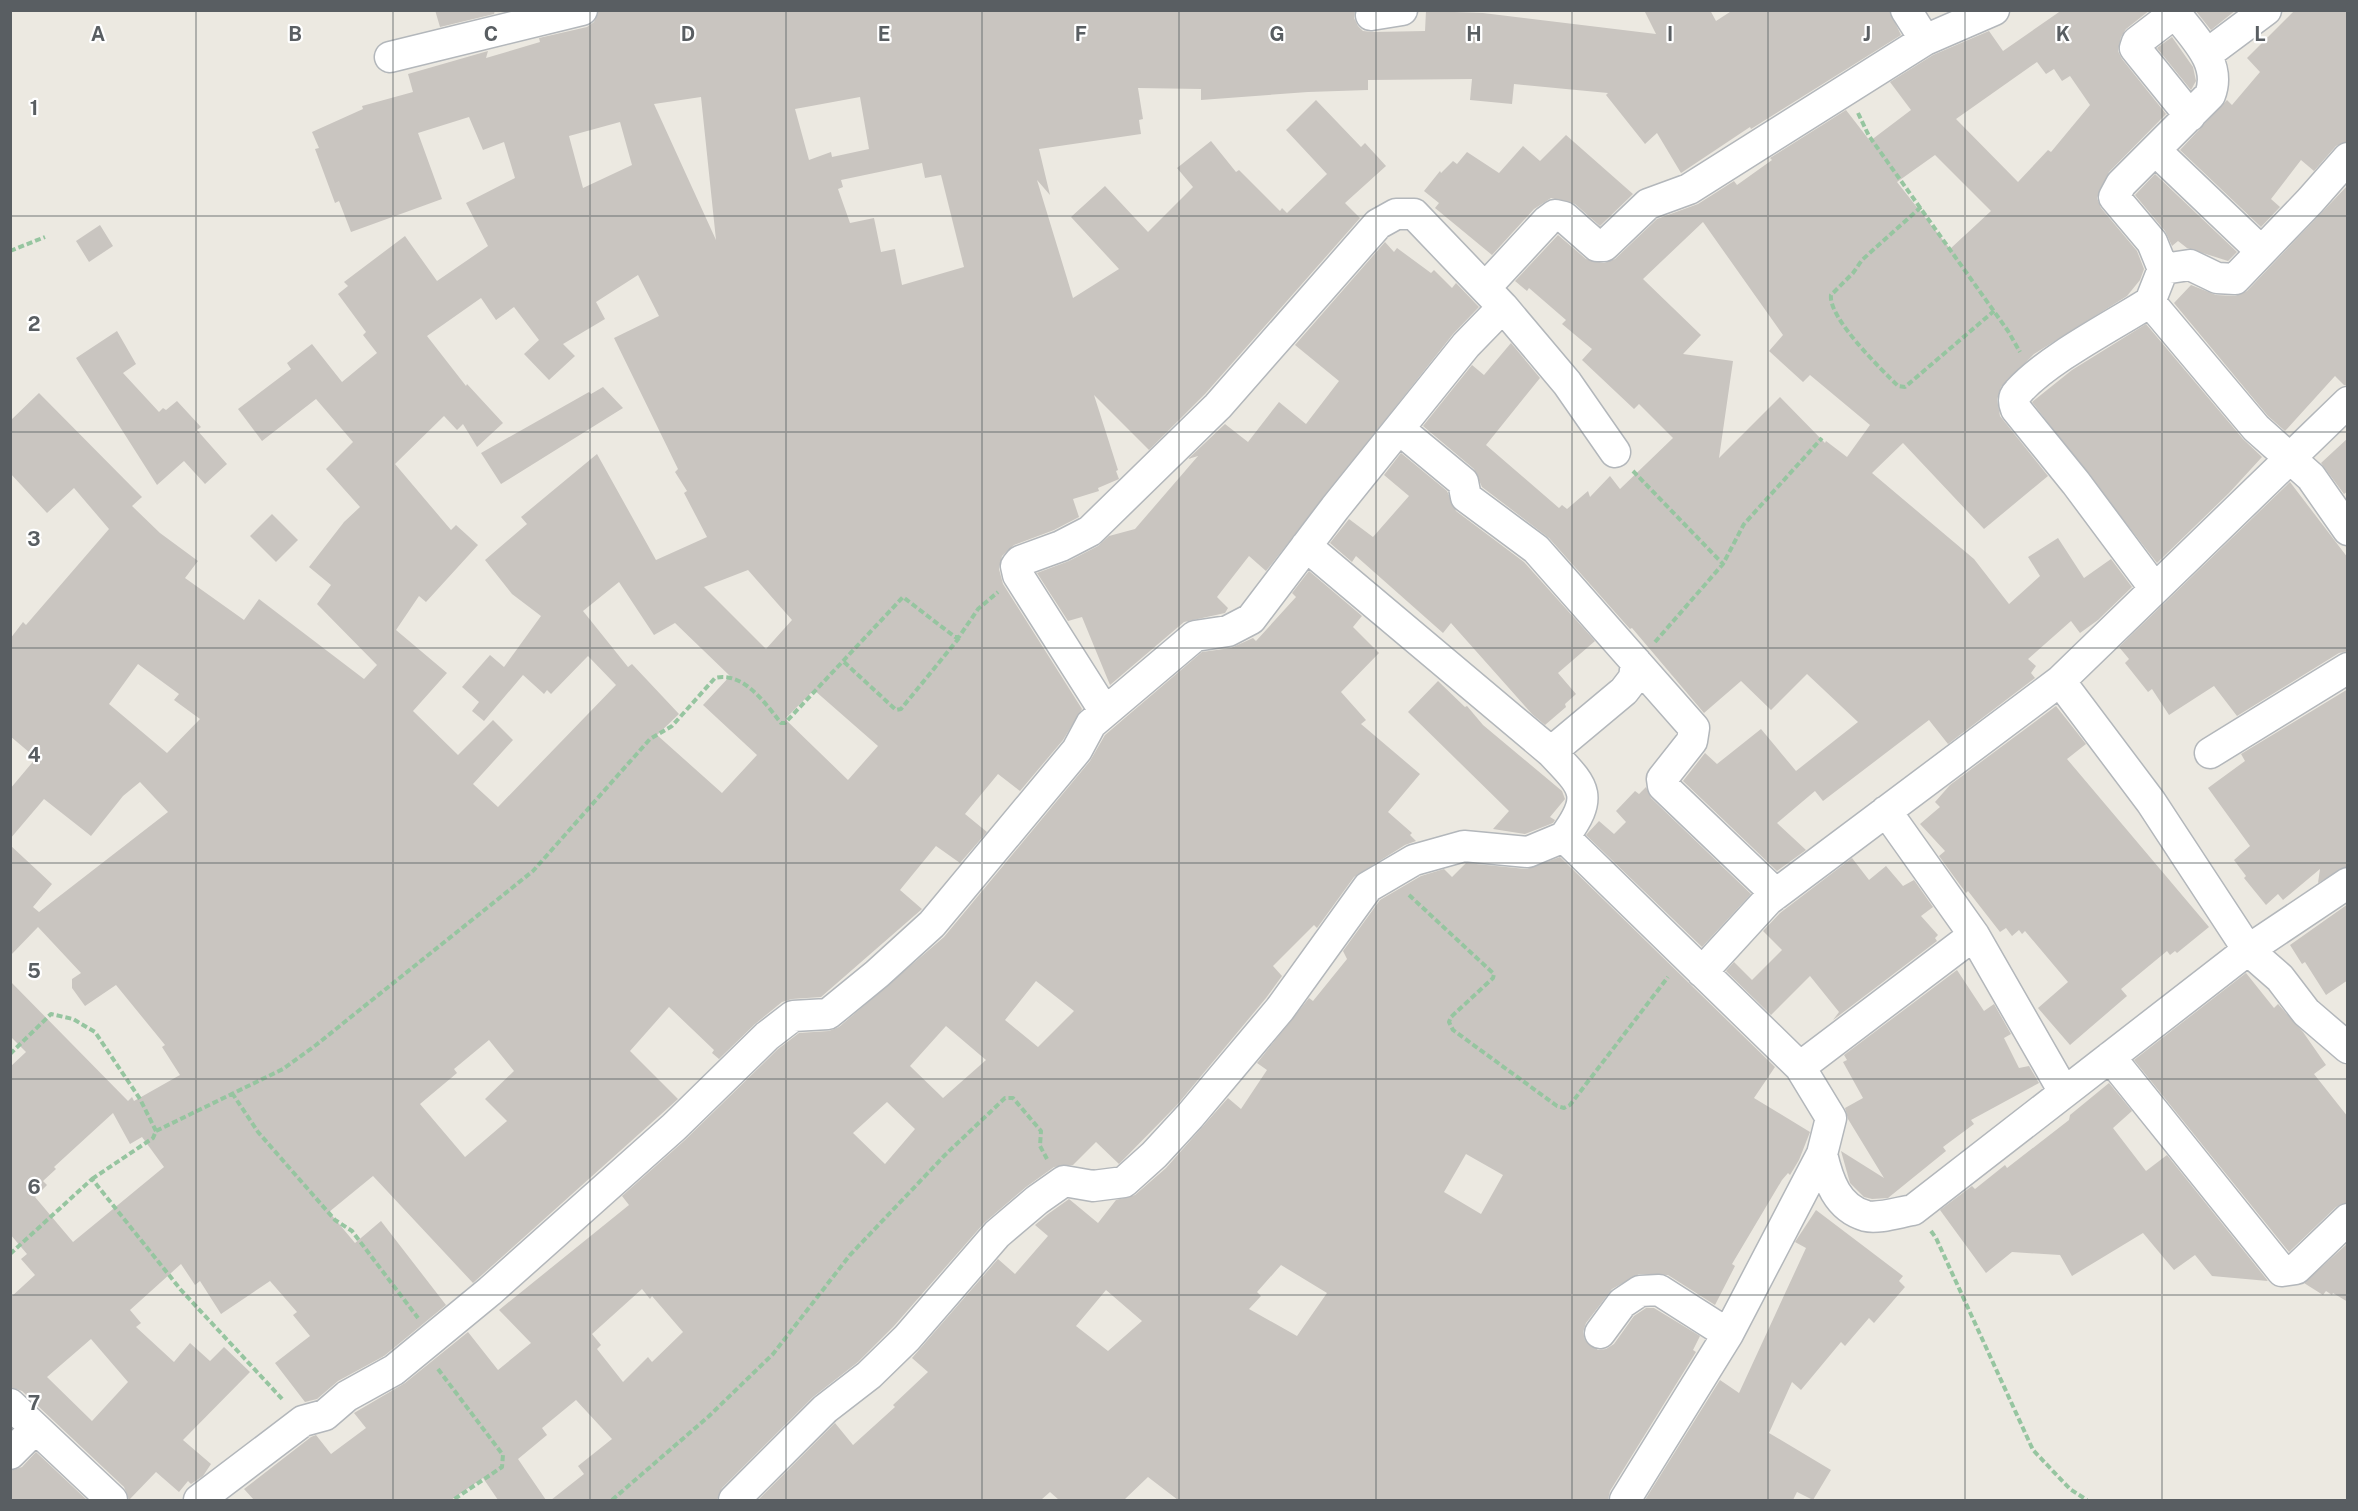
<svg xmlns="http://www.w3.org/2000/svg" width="2358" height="1511" viewBox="0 0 2358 1511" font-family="'Public Sans',sans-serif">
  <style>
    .building { fill: #c9c5c0; fill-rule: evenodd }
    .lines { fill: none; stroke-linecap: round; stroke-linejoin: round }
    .minor-casing { stroke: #b3b7bb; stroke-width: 33 }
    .path { stroke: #96c5a0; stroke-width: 4; stroke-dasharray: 6 3; stroke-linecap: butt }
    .minor { stroke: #fff; stroke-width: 30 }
    .grid { fill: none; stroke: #595e62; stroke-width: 1.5; stroke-opacity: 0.55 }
    .grid-label { font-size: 20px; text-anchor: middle; font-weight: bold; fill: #595e62; stroke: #fff; stroke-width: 4.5; stroke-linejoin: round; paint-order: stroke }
  </style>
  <rect width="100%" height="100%" fill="#ece9e1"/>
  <!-- building -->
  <path class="building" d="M 435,10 L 495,10 L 494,14 L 440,27 Z
    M 599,10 L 1355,10 L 1354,18 L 1358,26 L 1363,31 L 1373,32 L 1425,31 L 1426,11 L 1483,13 L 1656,34 L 1644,10 L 1710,10 L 1716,21 L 1733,10 L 1889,10 L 1901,35 L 1751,129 L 1750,127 L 1681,173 L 1657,133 L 1645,144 L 1606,95 L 1608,93 L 1514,84 L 1512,104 L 1470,100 L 1472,79 L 1368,80 L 1368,90 L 1308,92 L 1201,100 L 1201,89 L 1138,88 L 1143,119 L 1139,120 L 1141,134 L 1039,149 L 1050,195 L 1037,180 L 1073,298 L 1119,269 L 1071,217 L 1105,186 L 1148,232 L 1193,187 L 1177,168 L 1211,141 L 1236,172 L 1239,170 L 1280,211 L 1282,208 L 1287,213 L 1327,174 L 1286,130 L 1316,100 L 1361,147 L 1365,143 L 1386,166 L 1345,203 L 1360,218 L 1205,394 L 1149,450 L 1094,395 L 1118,470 L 1116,471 L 1119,479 L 1098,488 L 1099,491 L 1073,499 L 1079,517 L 1054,530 L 1014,545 L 1002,556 L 999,569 L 1003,584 L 1082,709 L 1063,740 L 1020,791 L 998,774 L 965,814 L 987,832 L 960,863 L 936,846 L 900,890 L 922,909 L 821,997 L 792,999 L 782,1002 L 755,1024 L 719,1059 L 712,1053 L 714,1050 L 669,1007 L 630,1051 L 678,1099 L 473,1283 L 373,1176 L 329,1212 L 355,1243 L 381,1221 L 446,1305 L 384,1356 L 338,1381 L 317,1399 L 305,1402 L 275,1363 L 310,1336 L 293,1315 L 297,1312 L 270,1281 L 221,1314 L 200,1281 L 195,1285 L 181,1264 L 130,1310 L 141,1323 L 136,1327 L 174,1362 L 190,1343 L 210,1361 L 224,1347 L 250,1372 L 183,1440 L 211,1464 L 203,1476 L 191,1484 L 188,1481 L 179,1492 L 156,1472 L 129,1500 L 124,1487 L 22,1391 L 10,1387 L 11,1297 L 35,1275 L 21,1259 L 27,1254 L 10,1234 L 10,1067 L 26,1052 L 10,1036 L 10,981 L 128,1101 L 132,1097 L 134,1101 L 180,1075 L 162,1047 L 165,1045 L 116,985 L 85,1006 L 72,988 L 72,979 L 81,973 L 38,927 L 10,956 L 10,845 L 52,884 L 33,907 L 39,912 L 168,812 L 140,782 L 123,796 L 91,836 L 44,799 L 10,839 L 10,789 L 36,758 L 10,736 L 10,639 L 23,622 L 26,625 L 109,529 L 74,488 L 47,513 L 10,473 L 10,421 L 39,393 L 142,497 L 132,506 L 160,533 L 198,561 L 185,578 L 244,620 L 259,599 L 364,679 L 377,665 L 317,604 L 331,585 L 309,567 L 344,522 L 360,507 L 326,469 L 353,442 L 316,399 L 262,441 L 238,409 L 291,369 L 287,363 L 312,344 L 342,382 L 377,353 L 363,335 L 366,332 L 338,294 L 348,286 L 344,282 L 405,236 L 437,281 L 488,246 L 466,203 L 515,178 L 504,142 L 483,150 L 469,117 L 418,133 L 442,199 L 351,232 L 339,201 L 335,203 L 315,149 L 319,148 L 312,132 L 363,109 L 362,106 L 413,92 L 408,74 L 488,51 L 486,58 L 540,42 L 539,38 L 587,27 L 594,22 ZM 701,97 L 716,240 L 654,104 ZM 860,97 L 869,149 L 832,157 L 831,152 L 809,160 L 795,109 ZM 620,122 L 632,165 L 583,188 L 569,136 ZM 922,163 L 925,178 L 941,175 L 964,267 L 902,285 L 895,249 L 881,252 L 874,218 L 850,223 L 838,189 L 843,187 L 841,180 ZM 638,275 L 659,316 L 614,338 L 678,469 L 675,472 L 687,491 L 684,493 L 707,537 L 656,560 L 597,454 L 521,517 L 527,524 L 485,560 L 512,594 L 541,616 L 504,667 L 490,655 L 462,687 L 479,702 L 472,711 L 484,721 L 523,675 L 544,694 L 547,690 L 551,694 L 588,656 L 616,685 L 498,807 L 473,784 L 513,740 L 493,720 L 458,755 L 413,711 L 447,673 L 396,630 L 419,596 L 426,602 L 478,545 L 456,525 L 451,530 L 395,464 L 444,416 L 457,430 L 463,424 L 477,447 L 503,423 L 467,384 L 466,386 L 427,336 L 481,298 L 496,320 L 514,307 L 539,340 L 524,354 L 549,380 L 575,356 L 563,344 L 605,319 L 596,302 ZM 748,570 L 792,620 L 766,649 L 704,587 ZM 619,582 L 654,635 L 675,623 L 730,676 L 703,705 L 757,755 L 722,793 L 657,735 L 679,714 L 632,664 L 628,667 L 583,611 ZM 138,664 L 179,694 L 174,700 L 200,719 L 167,753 L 109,704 ZM 814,690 L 878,746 L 848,780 L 785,719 ZM 489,1040 L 514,1071 L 485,1099 L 507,1121 L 465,1157 L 420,1104 L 457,1073 L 454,1069 ZM 113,1113 L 130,1144 L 142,1137 L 164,1167 L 73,1242 L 35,1197 L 47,1185 L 43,1181 L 56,1169 L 54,1167 ZM 91,1339 L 128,1382 L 92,1421 L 47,1377 Z
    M 2062,10 L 2150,10 L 2126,29 L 2121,37 L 2118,51 L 2122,59 L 2166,114 L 2109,172 L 2097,198 L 2101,208 L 2137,251 L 2144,269 L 2140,280 L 2127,296 L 2034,354 L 2001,387 L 1997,400 L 2000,416 L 2048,476 L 1984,529 L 1903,443 L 1872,473 L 1974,559 L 2009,604 L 2040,576 L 2028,557 L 2058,538 L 2084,578 L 2111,559 L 2132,587 L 2098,620 L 2080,633 L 2071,621 L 2028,659 L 2036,666 L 2031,673 L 2035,678 L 1948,744 L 1929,720 L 1823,801 L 1815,791 L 1777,823 L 1806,850 L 1777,871 L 1683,781 L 1705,753 L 1717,764 L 1761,729 L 1796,771 L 1858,722 L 1807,674 L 1771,710 L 1741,681 L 1704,713 L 1632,628 L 1630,629 L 1549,538 L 1482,487 L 1474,469 L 1423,426 L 1472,365 L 1484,375 L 1511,343 L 1540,378 L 1486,445 L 1559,508 L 1562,505 L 1567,509 L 1588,491 L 1590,497 L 1610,476 L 1620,489 L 1673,438 L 1639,404 L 1634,409 L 1582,360 L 1592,349 L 1562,324 L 1566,320 L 1529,288 L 1527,291 L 1515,281 L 1558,235 L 1586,259 L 1604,263 L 1615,259 L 1657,219 L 1698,204 L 1734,181 L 1737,185 L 1772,160 L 1770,158 L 1846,110 L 1870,141 L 1911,110 L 1890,82 L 1933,55 L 1989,31 L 2003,51 ZM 2037,62 L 2046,74 L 2054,69 L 2062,81 L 2070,76 L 2090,105 L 2051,152 L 2048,150 L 2018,182 L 1956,119 ZM 1935,155 L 1991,211 L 1950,249 L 1897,182 ZM 1703,222 L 1783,335 L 1769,351 L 1803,382 L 1810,375 L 1870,425 L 1847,457 L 1826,441 L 1825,443 L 1780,397 L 1719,458 L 1733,361 L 1683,354 L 1701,335 L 1643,279 Z
    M 2195,10 L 2236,10 L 2211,30 Z
    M 2295,10 L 2348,10 L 2348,141 L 2336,146 L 2314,171 L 2301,160 L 2271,199 L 2280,207 L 2261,227 L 2180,150 L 2227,100 L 2232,105 L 2260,72 L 2247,58 Z
    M 2172,37 L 2193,67 L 2196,81 L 2191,90 L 2157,48 Z
    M 1566,135 L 1633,194 L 1600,226 L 1575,204 L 1551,198 L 1534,209 L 1492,255 L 1435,208 L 1439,203 L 1424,191 L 1440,171 L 1441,173 L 1453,161 L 1457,164 L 1467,152 L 1499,173 L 1523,146 L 1540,161 Z
    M 2155,174 L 2237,252 L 2228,261 L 2187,248 L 2178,241 L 2172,246 L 2165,231 L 2135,195 Z
    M 2348,185 L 2348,385 L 2344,385 L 2335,376 L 2285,431 L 2268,416 L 2174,303 L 2191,285 L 2216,295 L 2235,296 L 2247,291 Z
    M 100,225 L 113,246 L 89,262 L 76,241 Z
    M 1385,242 L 1394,252 L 1397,248 L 1431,273 L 1434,270 L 1452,288 L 1456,283 L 1479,307 L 1453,334 L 1266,571 L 1249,556 L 1217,597 L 1228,608 L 1225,613 L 1184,622 L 1110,685 L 1082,617 L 1068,621 L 1037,573 L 1069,561 L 1098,546 L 1109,536 L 1135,529 L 1198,456 L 1188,459 L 1225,424 L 1248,442 L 1279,402 L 1306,424 L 1339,381 L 1295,345 Z
    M 2146,324 L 2243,439 L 2262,457 L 2229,493 L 2157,563 L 2032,402 L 2072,370 Z
    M 117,331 L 136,364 L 123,373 L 159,412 L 163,408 L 166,410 L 177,401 L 201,427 L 197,430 L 227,464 L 205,484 L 184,461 L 157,485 L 76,358 Z
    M 603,387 L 623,408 L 501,484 L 481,453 L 589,392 L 591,394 Z
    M 2348,438 L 2348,491 L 2344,494 L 2321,463 Z
    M 1401,453 L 1447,491 L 1456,511 L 1524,562 L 1595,641 L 1558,673 L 1576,694 L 1565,704 L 1566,707 L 1545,725 L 1532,714 L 1451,623 L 1443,633 L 1356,556 L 1352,562 L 1330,543 L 1349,519 L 1373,537 L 1409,496 L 1384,475 Z
    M 2290,482 L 2348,558 L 2348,651 L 2339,653 L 2237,716 L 2214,686 L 2169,715 L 2152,689 L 2148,692 L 2125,663 L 2129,659 L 2119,647 Z
    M 272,514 L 298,540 L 276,562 L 250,536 Z
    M 1309,571 L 1362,616 L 1353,627 L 1379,653 L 1341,692 L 1366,720 L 1361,724 L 1420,774 L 1388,812 L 1412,833 L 1410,835 L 1416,841 L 1405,845 L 1354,877 L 1317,928 L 1314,925 L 1273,966 L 1282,976 L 1266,998 L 1177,1105 L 1119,1164 L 1096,1142 L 1073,1165 L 1054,1167 L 1026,1187 L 984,1223 L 894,1326 L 858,1362 L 813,1397 L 722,1488 L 717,1500 L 551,1500 L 584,1474 L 578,1466 L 612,1439 L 576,1400 L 542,1428 L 547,1435 L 518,1459 L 546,1500 L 498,1500 L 483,1478 L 451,1500 L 254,1500 L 244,1489 L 311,1437 L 316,1435 L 331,1454 L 366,1428 L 354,1413 L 405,1383 L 468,1332 L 498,1370 L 531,1343 L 499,1310 L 629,1205 L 622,1196 L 685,1140 L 778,1049 L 799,1033 L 829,1031 L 839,1027 L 944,937 L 1090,761 L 1105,735 L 1202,652 L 1231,648 L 1253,638 L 1256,641 L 1296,597 L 1292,593 ZM 1036,981 L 1074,1011 L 1038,1047 L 1005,1020 ZM 946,1026 L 986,1060 L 943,1098 L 910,1066 ZM 887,1102 L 915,1129 L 885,1164 L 853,1133 ZM 642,1289 L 650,1299 L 652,1296 L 683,1332 L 652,1362 L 648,1357 L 623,1382 L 597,1349 L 601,1345 L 592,1334 Z
    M 1438,681 L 1465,707 L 1467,706 L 1483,725 L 1562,791 L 1565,799 L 1550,817 L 1555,820 L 1553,823 L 1525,834 L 1493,829 L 1509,811 L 1408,712 Z
    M 2348,689 L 2348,866 L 2318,883 L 2320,869 L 2283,900 L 2278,894 L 2266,905 L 2244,878 L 2246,876 L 2234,860 L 2250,846 L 2208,788 L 2245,761 L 2241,754 Z
    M 2056,706 L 2086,744 L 2067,759 L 2209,927 L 2177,953 L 2175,951 L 2170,955 L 2167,951 L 2121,989 L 2127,996 L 2070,1045 L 2038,1008 L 2068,982 L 2025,931 L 2022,934 L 2019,930 L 2012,936 L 2006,928 L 2000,932 L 1968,891 L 1966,893 L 1939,856 L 1945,851 L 1920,824 L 1940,807 L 1935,802 L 1950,785 Z
    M 1646,787 L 1651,798 L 1751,894 L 1702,947 L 1586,835 L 1599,821 L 1614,834 L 1626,822 L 1616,811 L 1635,791 L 1639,794 Z
    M 1560,857 L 1775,1067 L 1754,1098 L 1810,1132 L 1799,1160 L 1790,1175 L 1788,1173 L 1782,1180 L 1732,1264 L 1735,1266 L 1715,1305 L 1668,1275 L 1639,1274 L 1612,1289 L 1586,1323 L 1583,1332 L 1585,1340 L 1598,1350 L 1606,1349 L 1614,1344 L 1634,1316 L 1646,1308 L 1654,1308 L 1700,1336 L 1693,1350 L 1696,1352 L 1610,1491 L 1608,1500 L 1178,1500 L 1148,1477 L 1124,1500 L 1059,1500 L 1050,1492 L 1041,1500 L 758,1500 L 835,1423 L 853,1445 L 895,1407 L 893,1405 L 928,1372 L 912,1358 L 998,1259 L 1015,1274 L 1048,1236 L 1035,1225 L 1048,1214 L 1069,1199 L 1098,1223 L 1116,1200 L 1135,1195 L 1166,1168 L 1228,1098 L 1241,1109 L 1267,1070 L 1257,1063 L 1309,998 L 1313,1001 L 1347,959 L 1343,951 L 1380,900 L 1421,876 L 1444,869 L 1452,877 L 1466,863 L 1527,869 ZM 1466,1154 L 1503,1175 L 1481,1214 L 1444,1192 ZM 1281,1265 L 1327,1293 L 1297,1336 L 1249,1309 L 1261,1296 L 1257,1292 ZM 1106,1290 L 1142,1321 L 1108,1351 L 1076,1326 Z
    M 1852,858 L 1869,880 L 1886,866 L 1903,886 L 1914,880 L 1933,907 L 1921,916 L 1938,935 L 1935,938 L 1937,941 L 1833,1020 L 1839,1012 L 1810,976 L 1771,1015 L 1726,971 L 1734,962 L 1752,980 L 1782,950 L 1763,931 L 1780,913 Z
    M 2348,904 L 2348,980 L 2326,995 L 2305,962 L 2302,964 L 2290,945 Z
    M 1957,970 L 1984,1011 L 1994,1004 L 2011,1034 L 2004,1038 L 2019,1068 L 2029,1066 L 2039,1083 L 1971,1120 L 1974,1124 L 1943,1147 L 1946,1151 L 1888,1198 L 1872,1199 L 1864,1197 L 1850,1183 L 1841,1151 L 1884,1178 L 1848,1119 L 1845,1108 L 1863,1098 L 1843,1062 L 1847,1060 L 1844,1055 Z
    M 2246,973 L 2274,1008 L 2278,1004 L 2303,1032 L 2326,1065 L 2314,1074 L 2348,1117 L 2348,1202 L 2336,1207 L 2289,1252 L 2134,1060 Z
    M 2109,1083 L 2132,1111 L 2113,1128 L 2146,1171 L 2167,1155 L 2268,1281 L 2212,1276 L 2195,1255 L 2174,1270 L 2143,1233 L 2072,1276 L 2060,1255 L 2012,1252 L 1986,1273 L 1940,1210 L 1972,1186 L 1975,1189 L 2005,1165 L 2007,1168 L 2069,1120 L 2070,1115 Z
    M 1816,1210 L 1903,1276 L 1899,1281 L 1905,1287 L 1874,1323 L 1869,1318 L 1845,1346 L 1841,1342 L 1801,1390 L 1792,1382 L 1769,1433 L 1831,1470 L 1813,1500 L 1797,1492 L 1793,1500 L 1645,1500 L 1720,1380 L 1739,1393 L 1806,1248 L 1795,1242 Z
    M 2348,1243 L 2348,1302 L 2333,1293 L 2332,1295 L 2326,1291 L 2323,1295 L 2304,1283 Z
    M 36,1452 L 87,1500 L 10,1500 L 10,1471 L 22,1467 Z"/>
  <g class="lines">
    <defs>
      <path id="minor" d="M 1906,10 L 1925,40
        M 2173,10 C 2191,35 2223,62 2210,95 L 2121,184 L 2114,197 L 2152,242 L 2163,269 L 2150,302 L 2256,428 L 2311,477 L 2348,530
        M 2175,13 L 2137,42 L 2135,48 L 2190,116
        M 1371,15 L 1402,10
        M 2207,54 L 2266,10
        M 390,57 L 582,10
        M 2155,150 L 2260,250
        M 2163,269 L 2190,265 L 2217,278 L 2235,279 L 2310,201 L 2348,158
        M 1485,288 L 1547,221 L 1555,215 L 1564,217 L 1597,246 L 1604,246 L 1648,204 L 1689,189 L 1925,40 L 1994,10
        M 2150,302 C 2112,326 2046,360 2018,392 C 2013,397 2013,402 2016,409 L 2076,483 L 2155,589
        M 1399,429 L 1463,482 L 1466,497 L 1536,549 L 1694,728 L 1692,741 L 1662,779 L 1663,786 L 1776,894
        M 1306,546 L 1551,752 C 1583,786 1596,794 1564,837
        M 2060,681 L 2151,802 L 2248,950 L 2280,978 L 2306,1012 L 2348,1048
        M 1105,712 L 1018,575 L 1016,566 L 1020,561 L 1061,546 L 1090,531 L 1218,406 L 1378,224 L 1396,214 L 1414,214 L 1503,307
        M 1551,752 L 1624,691 L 1634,678 L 1636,662
        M 2210,753 L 2348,668
        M 1886,811 L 1974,935 L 2064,1092
        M 1702,972 L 1768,900 L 2060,681 L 2348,402
        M 2110,1057 L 2282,1271 L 2296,1269 L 2348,1219
        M 1800,1067 L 1974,935
        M 1822,1154 C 1828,1180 1837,1208 1866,1216 C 1878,1219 1900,1212 1913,1210 L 2248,950 L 2348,883
        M 1600,1333 L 1622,1303 L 1640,1291 L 1659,1290 L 1728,1334
        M 10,1404 L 112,1500
        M 10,1454 L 35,1429
        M 199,1500 L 303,1421 L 325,1415 L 347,1396 L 394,1370 L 490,1291 L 674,1127 L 767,1036 L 793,1016 L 828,1014 L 877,974 L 932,924 L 1077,750 L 1091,724 L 1195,636 L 1228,631 L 1251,619 L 1335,508 L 1466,345 L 1503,307 L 1567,383 L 1615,452
        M 734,1500 L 825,1409 L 869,1375 L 907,1338 L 997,1234 L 1037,1200 L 1064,1181 L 1093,1186 L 1124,1182 L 1154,1155 L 1190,1116 L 1280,1009 L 1368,887 L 1414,860 L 1464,846 L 1528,852 L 1564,837 L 1800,1067 L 1831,1118 L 1822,1154 L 1728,1334 L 1625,1500"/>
    </defs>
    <!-- minor casing -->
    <use href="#minor" class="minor-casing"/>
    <!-- path -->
    <path class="path" d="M 1858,113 L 1869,136 L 2008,331 L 2020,352
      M 1921,207 L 1862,260 L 1853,273 L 1831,295 C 1828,318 1882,370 1898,386 L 1905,387 L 1994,311
      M 10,251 L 45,237
      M 1633,471 L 1723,564
      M 1655,642 L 1723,564 L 1744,524 L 1822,438
      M 844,662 L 896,710 L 901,709 L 959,638
      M 1409,895 L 1494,974 L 1493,978 L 1451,1017 L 1449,1022 L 1453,1030 L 1557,1106 L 1564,1108 L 1570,1105 L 1668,977
      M 10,1054 L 51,1014 L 73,1019 L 95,1032 L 140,1099 L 156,1131 L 153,1138 L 92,1179
      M 232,1093 L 258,1132 L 335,1220 L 352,1231 L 418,1318
      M 156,1131 L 283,1069 L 316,1045 L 533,871 L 650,739 L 672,726 L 715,678 C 743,671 765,703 781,723 L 785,723 L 903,597 L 955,637 L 959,637 L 978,609 L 998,592
      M 1931,1231 L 1936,1238 L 2033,1450 L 2070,1489 L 2087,1500
      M 10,1254 L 92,1179 L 181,1290 L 284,1401
      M 438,1369 L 503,1455 L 502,1467 L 453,1500
      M 612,1500 L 708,1417 L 773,1354 L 850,1255 L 945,1155 L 1005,1098 L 1013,1098 L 1041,1131 L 1040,1146 L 1047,1159"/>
    <!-- minor -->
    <use href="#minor" class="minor"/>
  </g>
  <!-- grid -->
  <path class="grid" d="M 196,10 L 196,1500M 393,10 L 393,1500M 590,10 L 590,1500M 786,10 L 786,1500M 982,10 L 982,1500M 1179,10 L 1179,1500M 1376,10 L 1376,1500M 1572,10 L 1572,1500M 1768,10 L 1768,1500M 1965,10 L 1965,1500M 2162,10 L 2162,1500M 10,216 L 2348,216M 10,432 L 2348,432M 10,648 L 2348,648M 10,863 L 2348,863M 10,1079 L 2348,1079M 10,1295 L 2348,1295"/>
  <g class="grid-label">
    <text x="98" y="41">A</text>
    <text x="295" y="41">B</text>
    <text x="491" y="41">C</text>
    <text x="688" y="41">D</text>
    <text x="884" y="41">E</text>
    <text x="1081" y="41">F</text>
    <text x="1277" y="41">G</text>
    <text x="1474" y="41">H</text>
    <text x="1670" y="41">I</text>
    <text x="1867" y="41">J</text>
    <text x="2063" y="41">K</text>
    <text x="2260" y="41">L</text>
    <text x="34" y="115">1</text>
    <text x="34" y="331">2</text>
    <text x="34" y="546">3</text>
    <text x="34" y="762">4</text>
    <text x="34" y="978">5</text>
    <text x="34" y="1194">6</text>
    <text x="34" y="1410">7</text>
  </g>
  <!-- border -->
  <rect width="2358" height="1511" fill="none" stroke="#595e62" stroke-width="24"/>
</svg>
